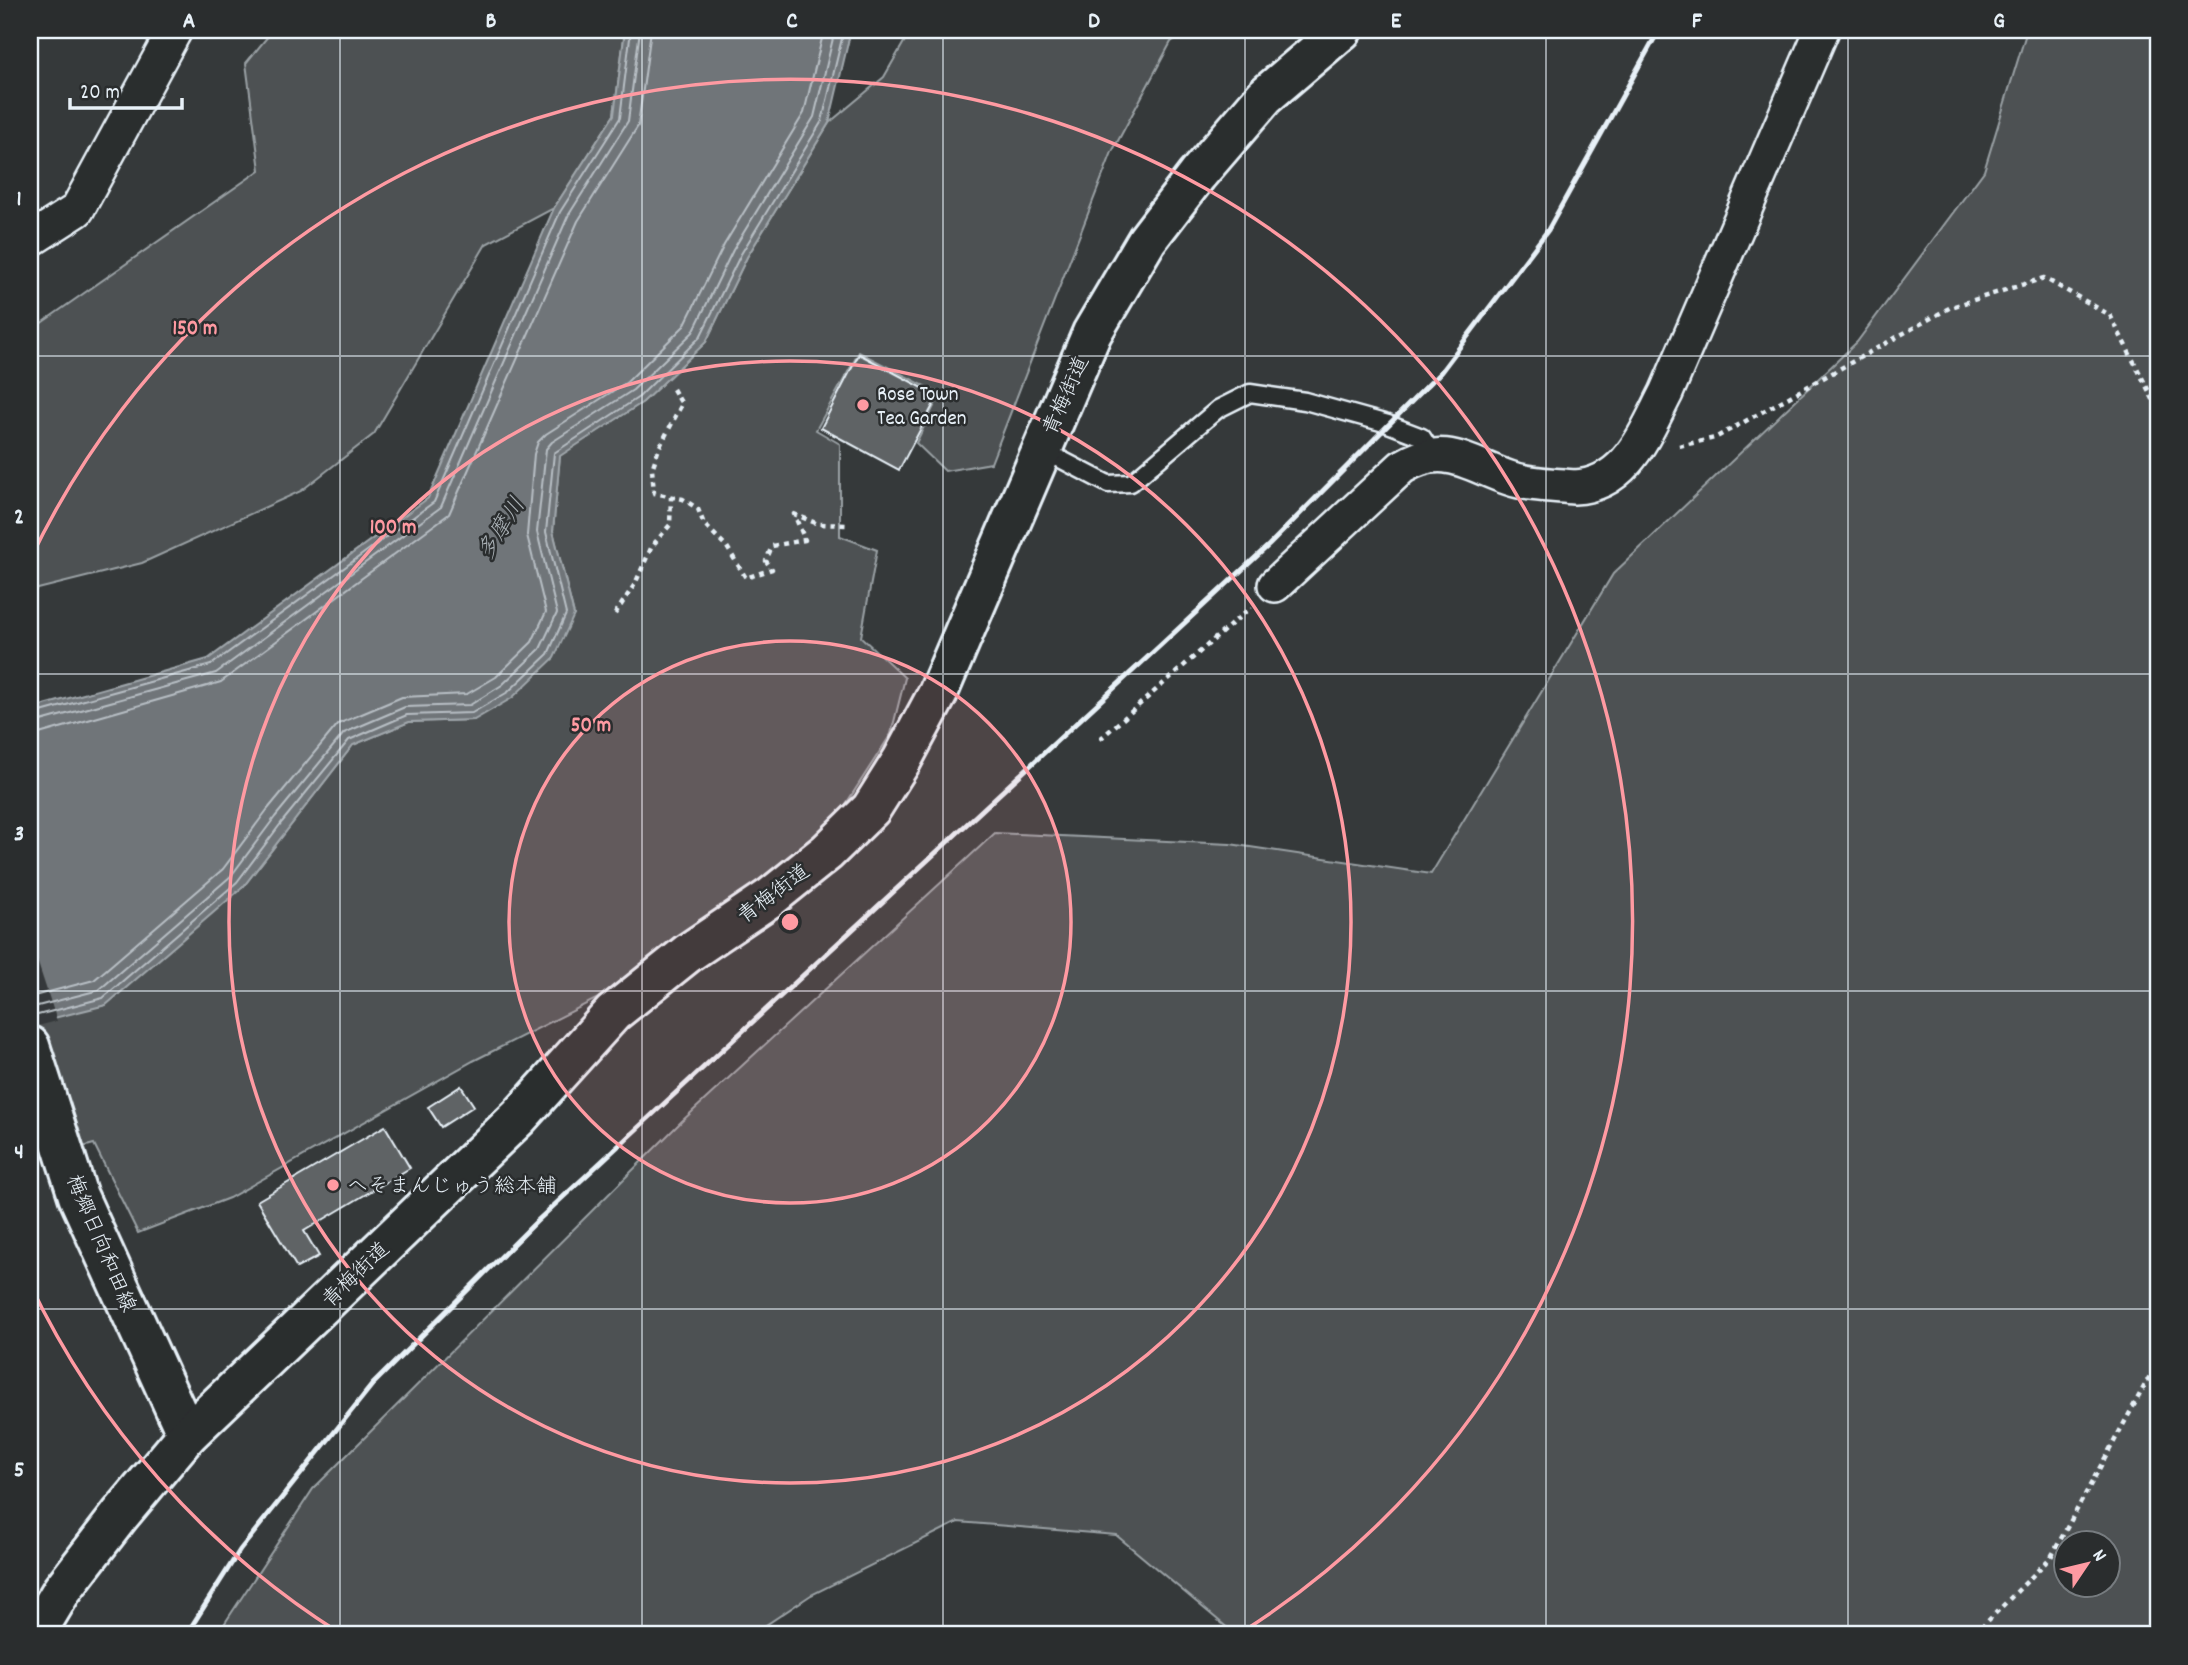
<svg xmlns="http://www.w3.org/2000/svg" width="2188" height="1665" viewBox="0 0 2188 1665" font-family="Dekko,'Klee One',sans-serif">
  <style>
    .green { fill: #4d5152; stroke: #9aa1a5; stroke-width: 2; fill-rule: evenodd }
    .water { fill: #707579; stroke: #a0a7ac; stroke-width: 2 }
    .pier { fill: #35393a }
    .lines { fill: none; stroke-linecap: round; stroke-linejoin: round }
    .shore { stroke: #b8bfc5; stroke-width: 2 }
    .building { fill: #5f6365; stroke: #e8f1f8; stroke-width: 2 }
    .service-casing { stroke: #e8f1f8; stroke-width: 21 }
    .minor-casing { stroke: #e8f1f8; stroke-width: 38 }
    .secondary-casing { stroke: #e8f1f8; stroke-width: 44 }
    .trunk-casing { stroke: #e8f1f8; stroke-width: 44 }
    .path { stroke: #e8f1f8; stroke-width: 4.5; stroke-dasharray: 5 5; stroke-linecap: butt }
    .service { stroke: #2a2d2e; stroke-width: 16 }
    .minor { stroke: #2a2d2e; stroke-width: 33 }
    .secondary { stroke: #2a2d2e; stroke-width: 38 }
    .trunk { stroke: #2a2d2e; stroke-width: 38 }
    .rail { stroke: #e8f1f8; stroke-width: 5 }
    .grid { fill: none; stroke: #e8f1f8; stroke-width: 2; stroke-opacity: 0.55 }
    .ring { fill: none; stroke: #ff9aa2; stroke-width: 3.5 }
    .poi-dot { fill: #ff9aa2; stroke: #2a2d2e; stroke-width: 2.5 }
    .labels { text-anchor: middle; stroke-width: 5; stroke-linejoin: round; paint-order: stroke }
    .poi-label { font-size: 21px; fill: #e8f1f8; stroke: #2a2d2e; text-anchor: start }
    .street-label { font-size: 21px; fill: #e8f1f8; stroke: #2a2d2e }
    .water-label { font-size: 23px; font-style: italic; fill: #acb3b8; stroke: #2a2d2e }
    .centre { fill: #ff9aa2; stroke: #2a2d2e; stroke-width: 3.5 }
    .ring-label { font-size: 21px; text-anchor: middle; font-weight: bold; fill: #ff9aa2; stroke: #2a2d2e; stroke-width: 5; stroke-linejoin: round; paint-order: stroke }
    .neatline { fill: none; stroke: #e8f1f8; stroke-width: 2.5 }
    .grid-label { font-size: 23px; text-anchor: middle; font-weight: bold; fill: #e8f1f8 }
  </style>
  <rect width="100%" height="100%" fill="#35393a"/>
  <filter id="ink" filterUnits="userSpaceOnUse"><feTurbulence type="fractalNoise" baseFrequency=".0143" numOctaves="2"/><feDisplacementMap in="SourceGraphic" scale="14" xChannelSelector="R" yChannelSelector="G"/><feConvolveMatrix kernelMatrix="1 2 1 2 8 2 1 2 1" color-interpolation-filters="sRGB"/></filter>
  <g filter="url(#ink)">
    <!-- green -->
    <path class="green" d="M 273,30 L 625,30 L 614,115 L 554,208 L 486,244 L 374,434 L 301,491 L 142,563 L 30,591 L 30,331 L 260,170 L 246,63 Z
      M 911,30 L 1187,30 L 1171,42 L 1112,152 L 991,463 L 945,471 L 916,443 L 940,394 L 859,352 L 816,430 L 840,444 L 840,536 L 877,550 L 861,637 L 905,678 L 891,734 L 822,841 L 634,980 L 473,1061 L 229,1198 L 138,1233 L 94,1144 L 30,1161 L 30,1024 L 243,887 L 353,745 L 409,722 L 474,720 L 574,615 L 553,531 L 560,455 L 643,402 L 706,342 L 747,257 L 829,123 L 884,77 Z
      M 2027,30 L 2158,30 L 2158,1635 L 1236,1635 L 1116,1535 L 958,1522 L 811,1595 L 751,1635 L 217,1635 L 313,1489 L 682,1121 L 995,833 L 1230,844 L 1431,874 L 1613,574 L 1857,342 L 1984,171 ZM 2066,1542 L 2108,1542 L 2108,1584 L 2066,1584 Z"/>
    <!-- water -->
    <path class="water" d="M 625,30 L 851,30 L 829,123 L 747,257 L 706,342 L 643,402 L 560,456 L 553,531 L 574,615 L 554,658 L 512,698 L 474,720 L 409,722 L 353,745 L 243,887 L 106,1005 L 30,1024 L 30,709 L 208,659 L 428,498 L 554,208 L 614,115 Z"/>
    <!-- pier -->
    <path class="pier" d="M 30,939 L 57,1021 L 30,1028 Z"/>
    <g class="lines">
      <!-- shore -->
      <path class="shore" d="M 30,715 L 211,665 L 434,502 L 560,212 L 620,118 L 631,30
        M 30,724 L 216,673 L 441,507 L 568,216 L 628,121 L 640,30
        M 30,735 L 39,734 L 221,682 L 449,514 L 578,221 L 638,126 L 651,30
        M 30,997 L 94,980 L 223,869 L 267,810 L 338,724 L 402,697 L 467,694 L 496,677 L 532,642 L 546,612 L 527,535 L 534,454 L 538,442 L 546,434 L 627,382 L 684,326 L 724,245 L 804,113 L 824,30
        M 30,1008 L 99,990 L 231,876 L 275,817 L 344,733 L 405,707 L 470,705 L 502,685 L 540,649 L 557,613 L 537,532 L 546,449 L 552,442 L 633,390 L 693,332 L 733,250 L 814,117 L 835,30
        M 30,1017 L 103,998 L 237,882 L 282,822 L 349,740 L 407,715 L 472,713 L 508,692 L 548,654 L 566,614 L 546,532 L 554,453 L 639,397 L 700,337 L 741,254 L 822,121 L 844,30"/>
    </g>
    <!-- building -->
    <path class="building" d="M 859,354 L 938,396 L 899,470 L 821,428 Z
      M 461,1086 L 474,1106 L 441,1127 L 428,1107 Z
      M 385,1126 L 410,1168 L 304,1231 L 319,1256 L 297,1268 L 257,1201 Z"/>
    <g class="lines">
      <defs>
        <path id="service" d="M 1041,449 L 1108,484 L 1131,483 L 1218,409 L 1250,393 L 1305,401 L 1388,424 L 1422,437 L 1434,456"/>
        <path id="minor" d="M 30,240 L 77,210 L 175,30
          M 1275,585 L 1402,467 C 1444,441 1470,465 1509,478 C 1529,485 1553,485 1574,487 C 1627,485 1645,433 1666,393 L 1822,30"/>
        <path id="secondary" d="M 30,1046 L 78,1196 L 187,1435"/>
        <path id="trunk" d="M 35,1635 L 62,1590 L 120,1515 L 187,1435 L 519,1117 L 613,1013 L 688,953 L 771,897 L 827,852 L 871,809 L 902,760 L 938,693 L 1092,333 L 1147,240 L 1197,175 L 1265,96 L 1342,30"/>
      </defs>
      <!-- service casing -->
      <use href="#service" class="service-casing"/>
      <!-- minor casing -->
      <use href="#minor" class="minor-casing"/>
      <!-- secondary casing -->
      <use href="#secondary" class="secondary-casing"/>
      <!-- trunk casing -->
      <use href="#trunk" class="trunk-casing"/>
      <!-- path -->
      <path class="path" d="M 673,389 L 682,404 L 659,448 L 652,469 L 654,493 L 683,499 L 698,509 L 704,524 L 727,547 L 746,578 L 772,569 L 766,561 L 772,546 L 805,540 L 794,514 L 818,524 L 847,525
        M 1679,446 L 1715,438 L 1951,307 L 2044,278 L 2110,315 L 2158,409
        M 615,614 L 635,584 L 652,546 L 670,525 L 671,497
        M 1100,739 L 1251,607
        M 1974,1635 L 2051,1557 L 2158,1361"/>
      <!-- service -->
      <use href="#service" class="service"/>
      <!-- minor -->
      <use href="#minor" class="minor"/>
      <!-- secondary -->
      <use href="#secondary" class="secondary"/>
      <!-- trunk -->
      <use href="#trunk" class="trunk"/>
      <!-- rail -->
      <path class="rail" d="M 186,1635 L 240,1550 L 372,1385 L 536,1222 L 1269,545 L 1440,373 L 1548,230 L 1659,30"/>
    </g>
  </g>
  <!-- grid -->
  <path class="grid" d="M 340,30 L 340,1635M 642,30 L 642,1635M 943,30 L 943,1635M 1245,30 L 1245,1635M 1546,30 L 1546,1635M 1848,30 L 1848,1635M 30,356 L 2158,356M 30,674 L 2158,674M 30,991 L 2158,991M 30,1309 L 2158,1309"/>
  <!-- distance rings -->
  <circle cx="790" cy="922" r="281" fill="#ff9aa2" fill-opacity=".12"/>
  <g class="ring">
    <circle cx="790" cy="922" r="281"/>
    <circle cx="790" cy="922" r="561"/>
    <path d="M338 1632A842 842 0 0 1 30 1284M30 560A842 842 0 1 1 1242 1632"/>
  </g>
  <!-- markers -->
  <g class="poi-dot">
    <circle cx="863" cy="405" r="7"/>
    <circle cx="333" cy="1185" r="7"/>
  </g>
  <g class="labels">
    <!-- poi labels -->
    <g class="poi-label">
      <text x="877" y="400">Rose Town<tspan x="877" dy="24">Tea Garden</tspan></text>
      <text x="347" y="1192">へそまんじゅう総本舗</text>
    </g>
    <!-- street labels -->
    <g class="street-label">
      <text transform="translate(1065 395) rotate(-66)" y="7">青梅街道</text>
      <text transform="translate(773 893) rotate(-37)" y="7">青梅街道</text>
      <text transform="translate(102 1243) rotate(67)" y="7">梅郷日向和田線</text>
      <text transform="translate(355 1274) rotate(-44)" y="7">青梅街道</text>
    </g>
    <!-- water labels -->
    <g class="water-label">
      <text transform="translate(500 528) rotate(-58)" y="8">多摩川</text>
    </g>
  </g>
  <circle cx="790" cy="922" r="10" class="centre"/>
  <g class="ring-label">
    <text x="195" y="334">150 m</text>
    <text x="393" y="533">100 m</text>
    <text x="591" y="731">50 m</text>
  </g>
  <!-- margin -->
  <rect width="2188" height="1665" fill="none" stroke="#2a2d2e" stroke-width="77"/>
  <!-- north arrow -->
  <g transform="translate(2087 1564) rotate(55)"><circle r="33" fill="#2a2d2e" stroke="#767b7f" stroke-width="2"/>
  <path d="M0-5L12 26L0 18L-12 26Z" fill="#ff9aa2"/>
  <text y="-10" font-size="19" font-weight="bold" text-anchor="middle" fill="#e8f1f8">N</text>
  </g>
  <!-- scale -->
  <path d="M70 98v10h112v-10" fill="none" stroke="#e8f1f8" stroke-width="3.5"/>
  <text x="80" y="98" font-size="21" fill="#e8f1f8" stroke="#2a2d2e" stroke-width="5" paint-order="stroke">20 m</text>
  <rect x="38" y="38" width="2112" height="1588" class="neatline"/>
  <g class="grid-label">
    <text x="189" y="27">A</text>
    <text x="491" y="27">B</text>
    <text x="792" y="27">C</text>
    <text x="1094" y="27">D</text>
    <text x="1396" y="27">E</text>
    <text x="1697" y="27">F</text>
    <text x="1999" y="27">G</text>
    <text x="19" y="205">1</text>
    <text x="19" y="523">2</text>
    <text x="19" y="840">3</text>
    <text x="19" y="1158">4</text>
    <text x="19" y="1476">5</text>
  </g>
</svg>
